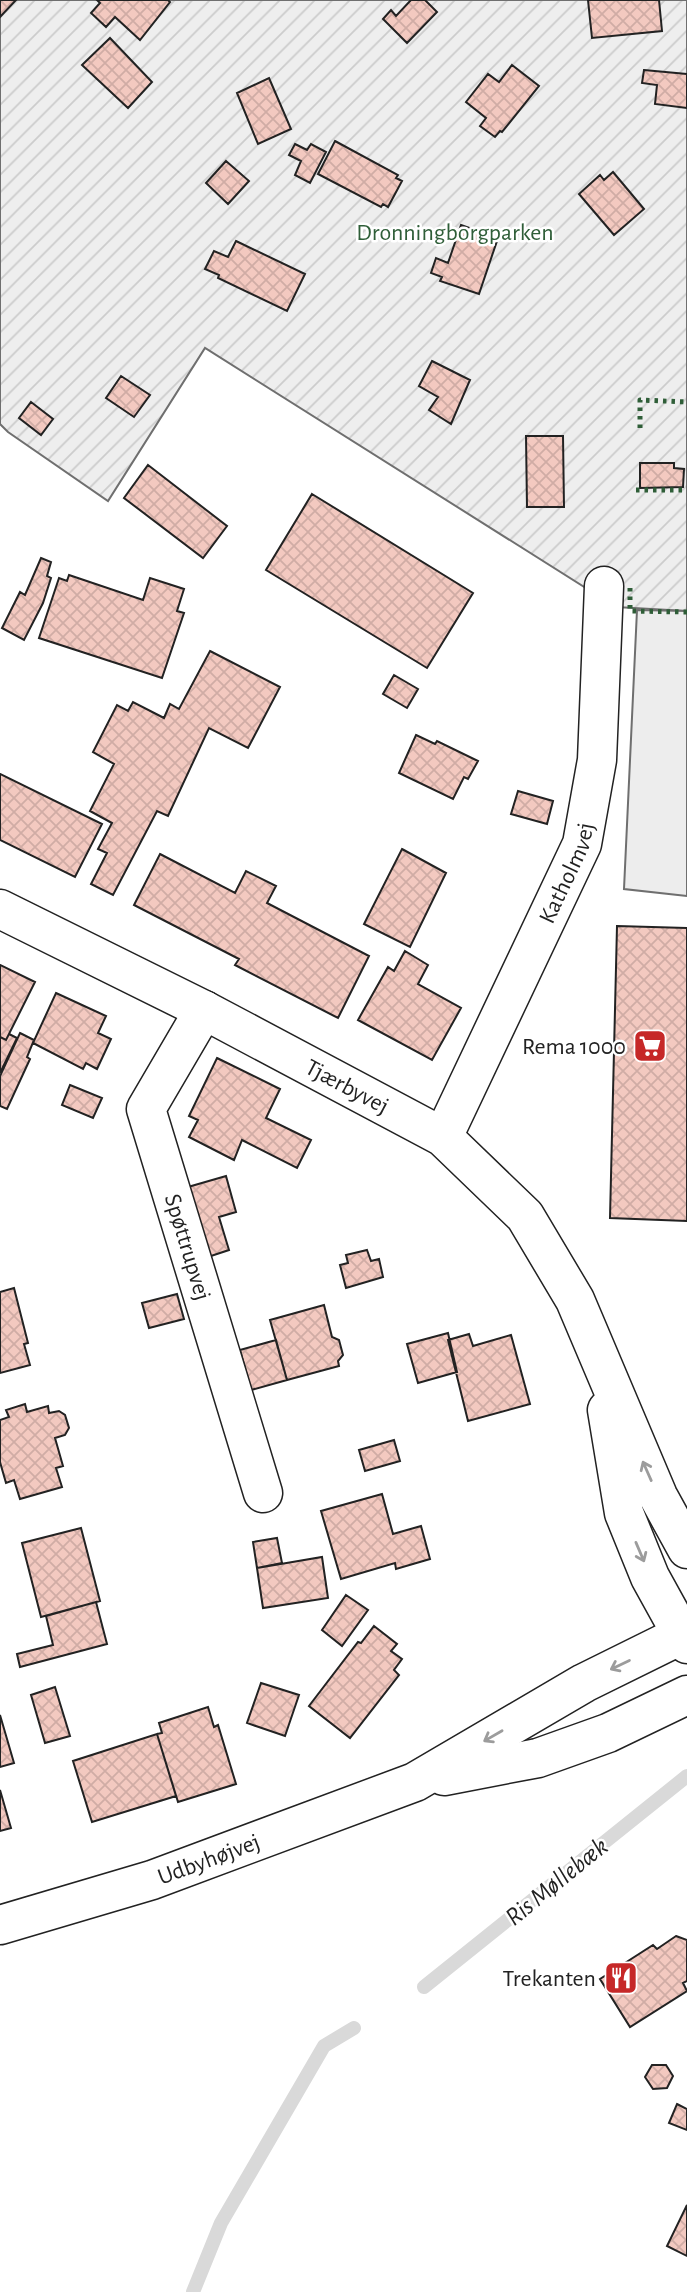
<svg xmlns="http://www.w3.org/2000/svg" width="687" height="2292" viewBox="0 0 687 2292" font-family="'Alegreya Sans',sans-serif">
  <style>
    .garden { fill: url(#garden-furrows); stroke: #6f6f6f; stroke-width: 2 }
    .parking { fill: #ededed; stroke: #6f6f6f; stroke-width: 2 }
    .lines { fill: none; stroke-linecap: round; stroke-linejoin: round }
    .stream { stroke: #d9d9d9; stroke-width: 14 }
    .building { fill: url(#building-cross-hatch); stroke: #222; stroke-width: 2 }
    .street-casing { stroke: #222; stroke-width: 41 }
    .secondary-casing { stroke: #222; stroke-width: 41 }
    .street { stroke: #fff; stroke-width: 38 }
    .secondary { stroke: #fff; stroke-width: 38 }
    .hedge { stroke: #2f5e38; stroke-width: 5; stroke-dasharray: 3.5 5; stroke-linecap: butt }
    .oneway { stroke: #9c9c9c }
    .labels { text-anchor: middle; stroke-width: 5; stroke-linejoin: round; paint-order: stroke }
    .park-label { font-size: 24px; fill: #2f5e38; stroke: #fff }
    .street-label { font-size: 24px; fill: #222; stroke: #fff }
    .poi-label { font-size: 24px; fill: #222; stroke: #fff; text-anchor: end }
    .water-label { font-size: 26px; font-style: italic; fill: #222; stroke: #fff }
  </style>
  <defs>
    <pattern id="garden-furrows" width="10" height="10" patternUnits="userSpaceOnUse" patternTransform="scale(1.75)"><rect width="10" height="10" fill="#eee"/><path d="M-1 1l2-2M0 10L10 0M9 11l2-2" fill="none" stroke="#ccc"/></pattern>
    <pattern id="building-cross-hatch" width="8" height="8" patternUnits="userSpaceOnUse" patternTransform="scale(1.75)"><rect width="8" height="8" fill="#f3c9c0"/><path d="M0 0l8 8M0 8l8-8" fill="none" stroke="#d0aca5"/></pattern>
  </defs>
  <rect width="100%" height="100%" fill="#fff"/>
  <!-- garden -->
  <path class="garden" d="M 0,0 L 687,0 L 687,611 L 616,607 L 205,348 L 108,501 L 8,432 L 0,424 Z"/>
  <!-- parking -->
  <path class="parking" d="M 637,610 L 687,611 L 687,896 L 624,889 Z"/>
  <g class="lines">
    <!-- stream -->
    <path class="stream" d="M 424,1987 L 687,1776
      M 193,2292 L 221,2223 L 324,2046 L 354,2028"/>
  </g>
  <!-- building -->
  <path class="building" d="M 0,0 L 16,0 L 0,17 Z
    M 97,0 L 168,0 L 170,2 L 140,40 L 115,17 L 106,27 L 91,13 L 100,3 Z
    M 411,0 L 425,0 L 437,12 L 407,43 L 383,19 L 391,10 L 396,16 Z
    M 588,0 L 659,0 L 662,31 L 592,38 Z
    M 110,38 L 152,82 L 128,108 L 82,65 Z
    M 512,65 L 539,86 L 502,132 L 500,131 L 495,137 L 480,126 L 486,118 L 466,102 L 488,74 L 499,82 Z
    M 644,70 L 687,74 L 687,108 L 655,104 L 657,85 L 642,83 Z
    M 269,78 L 291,129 L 258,144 L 237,93 Z
    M 335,141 L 398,175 L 396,178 L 402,181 L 388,207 L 383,204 L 381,207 L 318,174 Z
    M 295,144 L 307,150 L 311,144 L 326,152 L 310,183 L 295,175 L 301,161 L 289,155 Z
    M 226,161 L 249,181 L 228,204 L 206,183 Z
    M 613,172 L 644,209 L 614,235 L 579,194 L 600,175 L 604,180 Z
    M 461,225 L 498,238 L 479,294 L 440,281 L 442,277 L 431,273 L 436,258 L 448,263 Z
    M 236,241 L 305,274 L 287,311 L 218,278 L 219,275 L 205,269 L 214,251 L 228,257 Z
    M 432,361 L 470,380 L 451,424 L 429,410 L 438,397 L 419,386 Z
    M 121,376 L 150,395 L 134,417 L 106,398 Z
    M 31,402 L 53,419 L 41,435 L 19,418 Z
    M 526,436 L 563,436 L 564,507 L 527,507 Z
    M 640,463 L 674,463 L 674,468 L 684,469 L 683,487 L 640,488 Z
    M 148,465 L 227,526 L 203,558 L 124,498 Z
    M 312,494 L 473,593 L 427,668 L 266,570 Z
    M 41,558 L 51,562 L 47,576 L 51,578 L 43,603 L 24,640 L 2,628 L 20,592 L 25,595 Z
    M 69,575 L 143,600 L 150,578 L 184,589 L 177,611 L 184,613 L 162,678 L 39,638 L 59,578 L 67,581 Z
    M 210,651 L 280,687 L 248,748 L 209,728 L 168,816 L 157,811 L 113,895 L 91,884 L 107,853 L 98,849 L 112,823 L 90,811 L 114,764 L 93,752 L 117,705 L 128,711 L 133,702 L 164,718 L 170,704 L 179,709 Z
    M 394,675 L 418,689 L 407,708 L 383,694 Z
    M 416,735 L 435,744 L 437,741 L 478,761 L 468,779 L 464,777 L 453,799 L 399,773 Z
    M 0,774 L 102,824 L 75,877 L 0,840 Z
    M 518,791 L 553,801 L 547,824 L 511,814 Z
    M 402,849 L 446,873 L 410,947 L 364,924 Z
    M 160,854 L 235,893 L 246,871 L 276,886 L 267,903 L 369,956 L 338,1018 L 235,965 L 239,959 L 134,905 Z
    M 617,926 L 687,928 L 687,1221 L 610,1218 Z
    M 405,951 L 428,965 L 418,984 L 461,1008 L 432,1060 L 358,1020 L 388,967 L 394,971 Z
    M 0,965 L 35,982 L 6,1040 L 0,1037 Z
    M 56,993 L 106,1016 L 98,1033 L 111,1039 L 97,1069 L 86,1063 L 83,1069 L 33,1043 Z
    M 20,1033 L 34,1040 L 27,1057 L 30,1059 L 7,1109 L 0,1106 L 0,1076 Z
    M 9,1034 L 17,1038 L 0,1073 L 0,1037 L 6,1040 Z
    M 217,1058 L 280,1089 L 266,1118 L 311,1140 L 297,1168 L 242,1140 L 234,1160 L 189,1137 L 198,1120 L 189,1116 Z
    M 70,1085 L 102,1098 L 93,1118 L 62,1105 Z
    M 226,1176 L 236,1212 L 219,1217 L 229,1250 L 208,1257 L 188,1187 Z
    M 367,1250 L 371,1261 L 379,1259 L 383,1277 L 346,1288 L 340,1265 L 348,1263 L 346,1255 Z
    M 14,1288 L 28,1343 L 24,1344 L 30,1365 L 0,1373 L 0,1292 Z
    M 177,1294 L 184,1319 L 149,1328 L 142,1303 Z
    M 324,1305 L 332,1337 L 339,1340 L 343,1355 L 338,1361 L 339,1366 L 287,1380 L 270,1320 Z
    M 448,1333 L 457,1372 L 418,1383 L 407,1344 Z
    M 469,1334 L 473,1346 L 511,1335 L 530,1404 L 468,1421 L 448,1340 Z
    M 276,1340 L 287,1380 L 251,1390 L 240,1350 Z
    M 25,1404 L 27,1412 L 48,1406 L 49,1413 L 59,1411 L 65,1415 L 69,1428 L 65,1435 L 55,1438 L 63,1466 L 56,1468 L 62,1487 L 20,1499 L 14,1480 L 6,1483 L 0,1462 L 0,1420 L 9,1417 L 6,1410 Z
    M 394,1440 L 400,1461 L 365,1471 L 359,1450 Z
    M 382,1494 L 393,1534 L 421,1526 L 430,1559 L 396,1569 L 395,1563 L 341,1579 L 321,1511 Z
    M 81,1528 L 100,1601 L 41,1617 L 22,1543 Z
    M 277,1538 L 282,1563 L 257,1568 L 253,1542 Z
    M 322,1557 L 328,1598 L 263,1608 L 257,1568 Z
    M 346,1595 L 368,1610 L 342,1646 L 322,1630 Z
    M 96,1602 L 107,1644 L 20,1667 L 17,1654 L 53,1645 L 46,1616 Z
    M 374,1626 L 397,1644 L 391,1651 L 402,1659 L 394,1670 L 399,1675 L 350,1738 L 309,1706 L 358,1642 L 361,1643 Z
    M 261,1683 L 299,1695 L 285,1736 L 247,1723 Z
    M 55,1687 L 70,1736 L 45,1743 L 31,1695 Z
    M 208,1707 L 214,1727 L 218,1725 L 236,1784 L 178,1802 L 157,1734 L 162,1733 L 159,1723 Z
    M 0,1715 L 14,1763 L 0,1767 Z
    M 157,1734 L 176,1796 L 92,1822 L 73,1761 Z
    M 0,1790 L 11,1828 L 0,1831 Z
    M 676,1936 L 687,1940 L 687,1981 L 683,1983 L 687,1991 L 630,2027 L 600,1979 L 653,1945 L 657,1949 Z
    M 652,2065 L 666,2065 L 673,2076 L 667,2088 L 653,2089 L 645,2077 Z
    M 677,2104 L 687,2109 L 687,2130 L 669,2123 Z
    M 687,2205 L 687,2256 L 667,2246 Z"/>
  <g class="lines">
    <defs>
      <g id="street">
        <path id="s1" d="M 204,1010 L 146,1109 L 263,1493"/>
        <path id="s2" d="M 443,1137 L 582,844 L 597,760 L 604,586"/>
      </g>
      <g id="secondary">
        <path id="s3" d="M 0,909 L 204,1010 L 443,1137 L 525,1216 L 575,1300 L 658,1496 L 687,1549"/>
        <path d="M 607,1410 L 624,1513 L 650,1577 L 687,1644"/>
        <path d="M 444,1776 L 538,1758 L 608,1733 L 687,1695"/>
        <path id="s4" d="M 0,1925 L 152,1880 L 415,1782 L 584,1683 L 687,1632"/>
      </g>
    </defs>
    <!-- street casing -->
    <use href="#street" class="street-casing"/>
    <!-- secondary casing -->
    <use href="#secondary" class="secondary-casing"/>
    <!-- street -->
    <use href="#street" class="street"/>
    <!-- secondary -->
    <use href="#secondary" class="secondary"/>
    <!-- hedge -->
    <path class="hedge" d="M 640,428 L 640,400 L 687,402
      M 636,490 L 687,490
      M 630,588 L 630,611 L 687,612"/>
  </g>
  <!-- one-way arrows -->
  <defs><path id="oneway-shaft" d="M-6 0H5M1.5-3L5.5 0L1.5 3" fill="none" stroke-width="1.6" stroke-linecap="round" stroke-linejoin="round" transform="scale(1.75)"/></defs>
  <g class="oneway">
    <use href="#oneway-shaft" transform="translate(647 1471) rotate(-114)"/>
    <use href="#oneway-shaft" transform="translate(640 1552) rotate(67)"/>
    <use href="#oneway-shaft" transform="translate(620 1665) rotate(154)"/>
    <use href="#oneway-shaft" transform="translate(493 1736) rotate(150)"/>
  </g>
  <!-- icons -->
  <defs>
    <symbol id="supermarket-square" viewBox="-11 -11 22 22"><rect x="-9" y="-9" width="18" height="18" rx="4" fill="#c62828" stroke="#fff"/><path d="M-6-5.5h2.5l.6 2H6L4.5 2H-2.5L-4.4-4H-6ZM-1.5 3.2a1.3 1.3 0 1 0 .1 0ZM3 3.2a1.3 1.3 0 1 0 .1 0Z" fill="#fff"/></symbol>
    <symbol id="restaurant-square" viewBox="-11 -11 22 22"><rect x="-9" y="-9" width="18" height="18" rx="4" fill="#c62828" stroke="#fff"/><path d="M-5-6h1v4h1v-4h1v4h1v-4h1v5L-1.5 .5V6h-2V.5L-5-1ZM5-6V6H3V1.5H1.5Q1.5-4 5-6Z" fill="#fff"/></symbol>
  </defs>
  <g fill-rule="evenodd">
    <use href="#supermarket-square" x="631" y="1027" width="38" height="38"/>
    <use href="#restaurant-square" x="602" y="1959" width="38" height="38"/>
  </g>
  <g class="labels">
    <!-- park labels -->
    <g class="park-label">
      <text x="455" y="240">Dronningborgparken</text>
    </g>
    <!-- street labels -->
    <g class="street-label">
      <text dy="8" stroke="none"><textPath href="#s2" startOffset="292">Katholmvej</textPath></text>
      <text dy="8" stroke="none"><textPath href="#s3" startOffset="390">Tjærbyvej</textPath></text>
      <text dy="8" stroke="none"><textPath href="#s1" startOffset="259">Spøttrupvej</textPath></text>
      <text dy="8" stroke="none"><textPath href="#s4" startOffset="219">Udbyhøjvej</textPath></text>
    </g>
    <!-- poi labels -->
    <g class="poi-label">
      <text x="626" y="1054">Rema 1000</text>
      <text x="596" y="1986">Trekanten</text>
    </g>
    <!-- water labels -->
    <g class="water-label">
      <text transform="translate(556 1881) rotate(-39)" y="9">Ris Møllebæk</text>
    </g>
  </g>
</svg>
